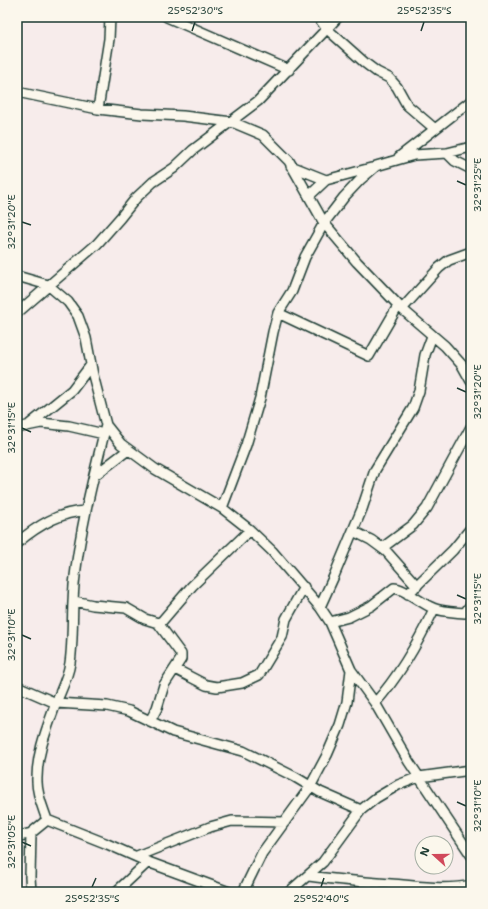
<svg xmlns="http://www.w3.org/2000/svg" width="488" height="909" viewBox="0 0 488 909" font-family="'Shantell Sans',sans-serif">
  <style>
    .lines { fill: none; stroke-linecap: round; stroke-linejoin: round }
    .minor-casing { stroke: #1f3d34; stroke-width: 12 }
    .minor { stroke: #fbf7ec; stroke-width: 9 }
    .ticks { fill: none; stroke: #1f3d34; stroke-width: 1.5 }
    .neatline { fill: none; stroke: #1f3d34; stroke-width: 1.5 }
    .ticks-label { font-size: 10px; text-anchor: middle; fill: #1f3d34 }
  </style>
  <rect width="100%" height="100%" fill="#f7eceb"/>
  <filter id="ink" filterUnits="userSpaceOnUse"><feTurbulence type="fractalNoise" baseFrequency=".025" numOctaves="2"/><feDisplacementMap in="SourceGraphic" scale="8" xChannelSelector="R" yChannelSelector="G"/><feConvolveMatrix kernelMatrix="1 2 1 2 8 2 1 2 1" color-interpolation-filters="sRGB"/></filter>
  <g filter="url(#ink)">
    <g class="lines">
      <defs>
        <path id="minor" d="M 167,17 L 289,70
          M 318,17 L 327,29 L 365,63 L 377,72 L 389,78 L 397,87 L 407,105 L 435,129
          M 17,92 L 98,109 L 142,114 L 183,116 L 232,122 L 263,135 L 289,161 L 324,223 L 357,262 L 402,309 L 445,346 L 462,365 L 471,381
          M 98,109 L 109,39 L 110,17
          M 447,153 L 455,161 L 471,169
          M 399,157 L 471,101
          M 291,166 L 326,180
          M 309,196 L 326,180 L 371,168
          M 17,276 L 48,285 L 68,302 L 78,316 L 86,338 L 93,375 L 106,425 L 121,444 L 155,469 L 222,508 L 250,530 L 272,551 L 320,607 L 330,622 L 351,670 L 375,703 L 409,762 L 471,855
          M 402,309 L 439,268 L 449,260 L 471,252
          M 17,313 L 97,244 L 120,218 L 136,198 L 153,182 L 174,168 L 193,150 L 258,101 L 338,17
          M 278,313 L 369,356 L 398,306
          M 30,424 L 72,390 L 91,365
          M 17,428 L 41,423 L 69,426 L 104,434
          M 94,476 L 128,450
          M 222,508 L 246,445 L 260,398 L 273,332 L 278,313 L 292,291 L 305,257 L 324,223 L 344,197 L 361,179 L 376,166 L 414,155 L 447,153 L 471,147
          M 353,531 L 371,540 L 386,551 L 417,586
          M 17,543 C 37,526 59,512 85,511
          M 382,548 L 413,525 L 427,508 L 471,427
          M 408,594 L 453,550 L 471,528
          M 74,601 L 93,605 L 126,608 L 145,619 L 158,623 L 162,621 L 192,586 L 250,530
          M 320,607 L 334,576 L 362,509 L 375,470 L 413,408 L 419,391 L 425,355 L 432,336
          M 330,622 L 349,617 L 371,606 L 394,588 C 404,588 422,604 433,608 C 442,612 455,612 465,613 L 471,604
          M 175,669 L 206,685 L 217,687 L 242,683 L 259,675 L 282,637 L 286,619 L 304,587
          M 17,686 L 56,703 L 107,706 L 129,711 L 173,732 L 243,751 L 295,777 L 320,792 L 361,810
          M 375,703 C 400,675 418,643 434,609
          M 150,721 L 157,708 L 164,685 L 181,659 L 181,654 L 158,623
          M 47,820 C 43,808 37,795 37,782 C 36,755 47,728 56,703 C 61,690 68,677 70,663 C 74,635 71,605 75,576 C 81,525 94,475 106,425
          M 47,820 L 105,843 L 148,862 L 229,892
          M 31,833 L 30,877 L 31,892
          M 17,837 L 31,833 L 47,820
          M 137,856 L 210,827 L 232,821 L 285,822
          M 309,876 C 336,880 363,882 391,884 C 418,886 445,891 471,885
          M 116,892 L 148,862
          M 243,892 L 262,853 L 310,787 L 327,755 L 340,725 L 347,702 L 351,670
          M 289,892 L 323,862 L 361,810 L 376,798 L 398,785 L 419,777 L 471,770"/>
      </defs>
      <!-- minor casing -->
      <use href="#minor" class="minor-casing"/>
      <!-- minor -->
      <use href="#minor" class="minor"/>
    </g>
  </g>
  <!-- ticks -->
  <path class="ticks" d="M 192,31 L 195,22M 421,31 L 424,22M 457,181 L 466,185M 22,222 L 31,225M 457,388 L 466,392M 22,428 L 31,432M 457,595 L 466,599M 22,635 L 31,639M 457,802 L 466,806M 22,842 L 31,846M 92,887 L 96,878M 321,887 L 324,878"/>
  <!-- margin -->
  <rect width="488" height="909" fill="none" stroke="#fbf7ec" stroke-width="44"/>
  <!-- north arrow -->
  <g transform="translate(434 855) rotate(291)"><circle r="19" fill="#fbf7ec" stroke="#a3ada2"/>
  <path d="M0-3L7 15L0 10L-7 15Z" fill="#d1495b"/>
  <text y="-6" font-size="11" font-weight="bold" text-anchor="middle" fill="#1f3d34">N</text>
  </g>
  <rect x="22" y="22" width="444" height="865" class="neatline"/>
  <g class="ticks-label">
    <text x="195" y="14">25°52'30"S</text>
    <text x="424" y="14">25°52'35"S</text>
    <text transform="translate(477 185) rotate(-90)" y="4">32°31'25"E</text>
    <text transform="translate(11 222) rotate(-90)" y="4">32°31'20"E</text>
    <text transform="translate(477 392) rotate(-90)" y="4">32°31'20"E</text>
    <text transform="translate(11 428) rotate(-90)" y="4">32°31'15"E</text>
    <text transform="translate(477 599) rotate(-90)" y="4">32°31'15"E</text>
    <text transform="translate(11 635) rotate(-90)" y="4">32°31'10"E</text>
    <text transform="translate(477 806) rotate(-90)" y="4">32°31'10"E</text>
    <text transform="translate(11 842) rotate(-90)" y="4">32°31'05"E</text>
    <text x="92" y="902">25°52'35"S</text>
    <text x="321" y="902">25°52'40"S</text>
  </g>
</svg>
